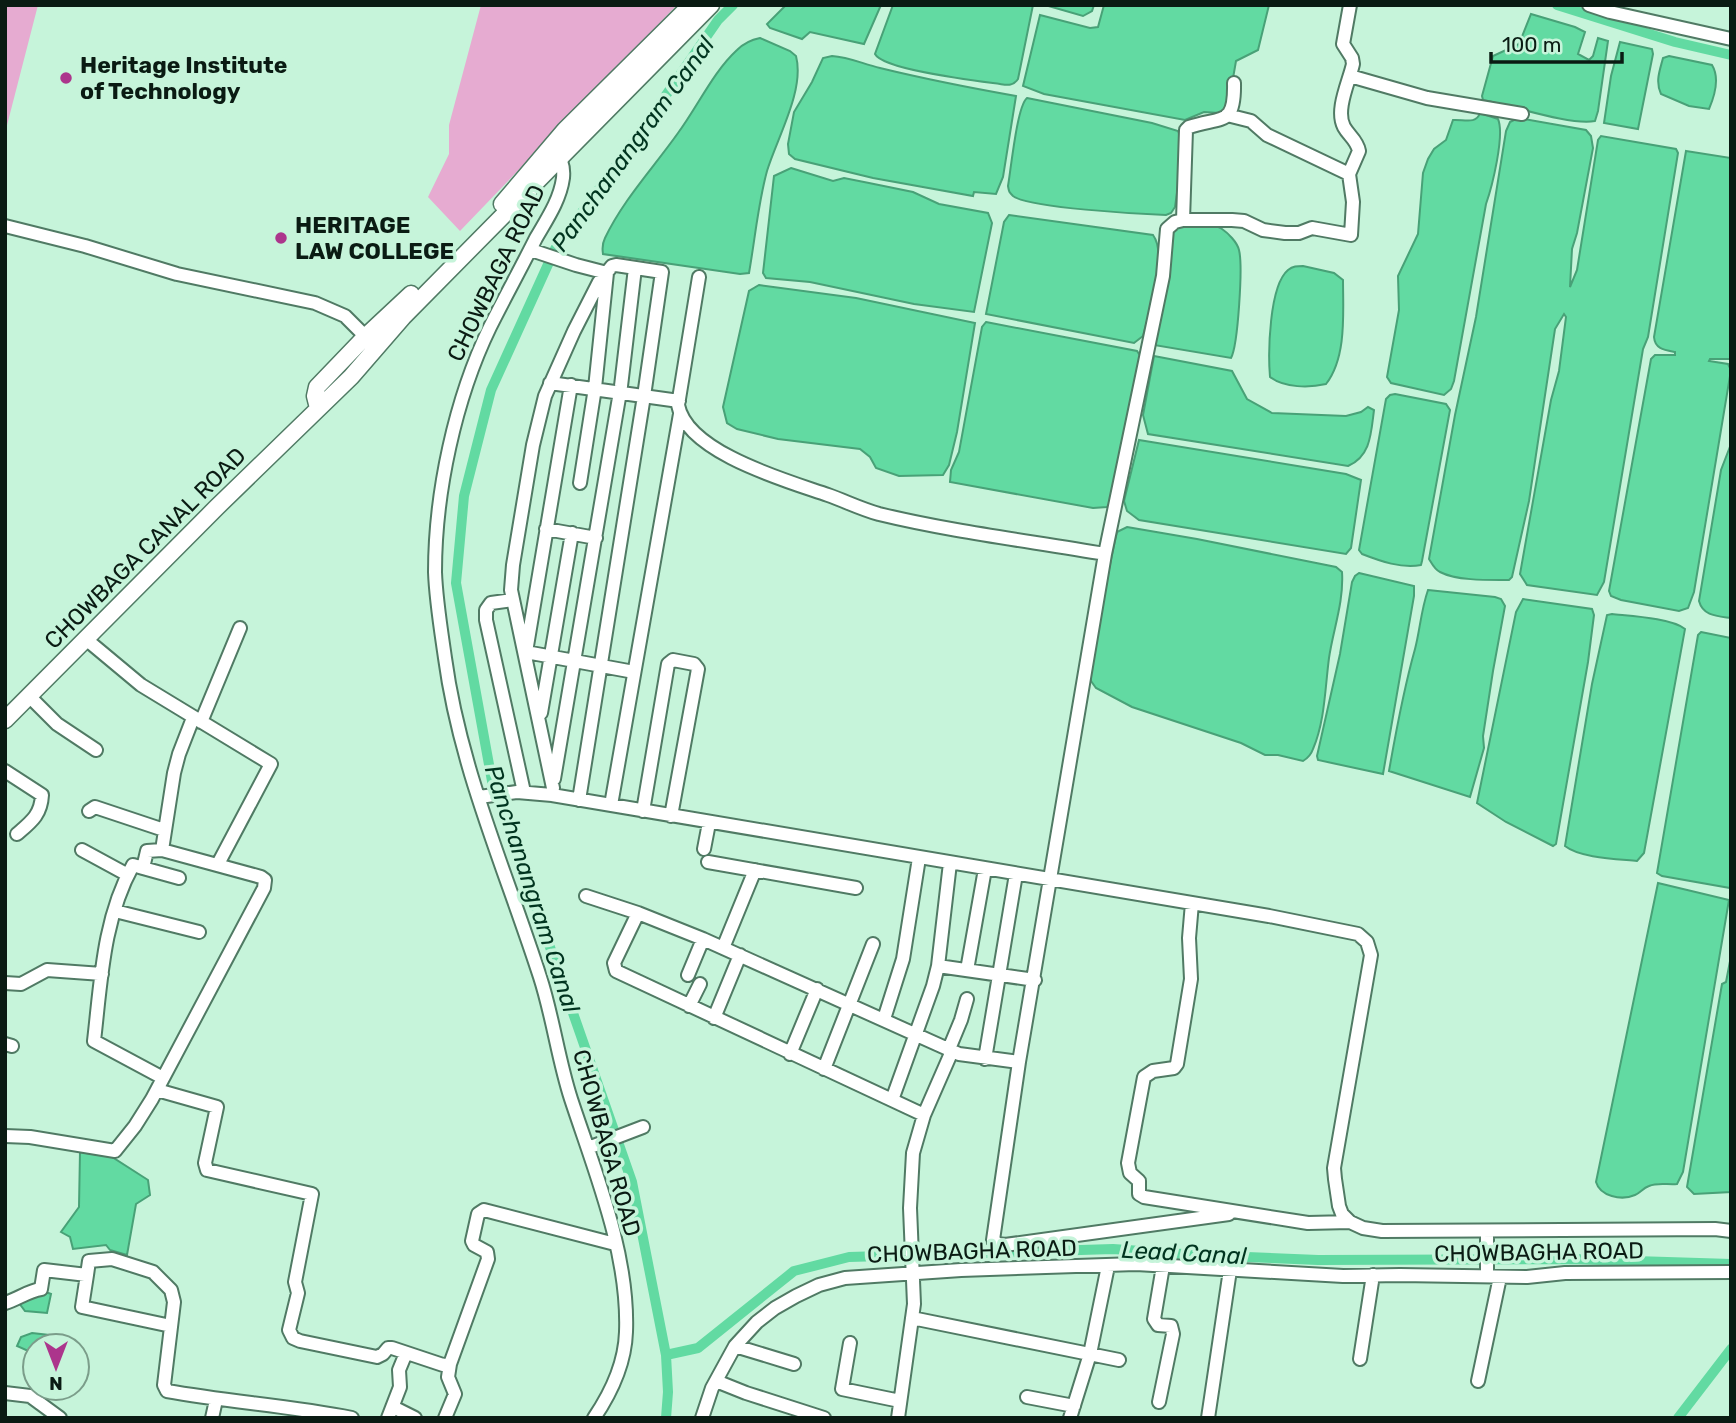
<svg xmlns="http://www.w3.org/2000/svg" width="1736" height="1423" viewBox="0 0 1736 1423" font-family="Rubik,sans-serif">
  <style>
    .green { fill: #e6abd1 }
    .water { fill: #62daa2; stroke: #48a177; stroke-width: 2 }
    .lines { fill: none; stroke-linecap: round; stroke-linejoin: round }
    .canal { stroke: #62daa2; stroke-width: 10 }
    .minor-casing { stroke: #507a64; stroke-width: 16 }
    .major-casing { stroke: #507a64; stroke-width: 19 }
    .minor { stroke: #fff; stroke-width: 12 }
    .major { stroke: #fff; stroke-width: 16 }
    .poi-dot { fill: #ac358c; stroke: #c6f4da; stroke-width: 2.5 }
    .labels { text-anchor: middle; stroke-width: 7; stroke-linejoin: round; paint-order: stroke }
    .poi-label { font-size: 23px; font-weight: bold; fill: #0a1b13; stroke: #c6f4da; text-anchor: start }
    .street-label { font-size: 23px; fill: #0a1b13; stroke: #c6f4da }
    .water-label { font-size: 24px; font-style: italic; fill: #00341f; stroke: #c6f4da }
  </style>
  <rect width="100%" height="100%" fill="#c6f4da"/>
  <!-- green -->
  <path class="green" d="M 5,5 L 38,5 L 5,133 Z
    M 481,5 L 677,5 L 460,231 L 428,197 L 449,154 L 449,125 Z"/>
  <!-- water -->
  <path class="water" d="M 786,5 L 881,5 L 864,44 L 810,32 L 802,39 L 770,28 L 767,24 Z
    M 893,5 L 1033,5 L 1018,79 C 1013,86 1008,85 1000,84 C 978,81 883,70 875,54 Z
    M 1045,5 L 1094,5 L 1092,11 L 1083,16 Z
    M 1104,5 L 1269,5 L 1258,50 L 1236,61 L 1228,107 L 1219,113 L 1204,112 L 1185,120 L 1044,94 L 1023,86 L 1040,15 L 1090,28 L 1098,27 Z
    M 1531,14 L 1575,27 L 1585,32 L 1578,54 L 1589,60 L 1593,56 L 1598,38 L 1608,41 L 1598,111 L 1595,121 C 1571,126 1510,105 1483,100 L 1482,96 L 1493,56 L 1519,44 Z
    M 760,38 L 790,51 L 796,56 C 805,90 777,138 767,171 C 758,204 755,239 749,273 L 740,274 L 603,254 C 602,248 602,244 605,238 C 623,200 654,167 678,133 C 698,106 713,72 737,50 C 744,43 750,40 760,38 Z
    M 1620,42 L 1652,49 L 1653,54 L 1638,129 L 1604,123 L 1611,76 Z
    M 832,56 C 849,57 863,64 880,68 C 925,79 971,88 1016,96 L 1003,177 L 996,194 L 974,192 L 973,196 L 873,178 L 795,159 L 789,154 L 788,144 L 794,112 L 812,82 L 823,58 Z
    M 1669,56 L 1712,65 C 1720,78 1715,95 1709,109 L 1689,106 L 1661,94 C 1655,81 1660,70 1663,58 Z
    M 1027,98 L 1152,123 L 1178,131 L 1180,136 L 1180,172 L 1175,207 L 1171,213 L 1166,215 C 1140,214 1029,208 1013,196 C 1009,192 1009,192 1008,186 C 1011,169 1017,106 1027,98 Z
    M 1480,113 L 1498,119 C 1505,135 1492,187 1486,204 L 1454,381 L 1451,389 L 1444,395 L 1391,383 L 1387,377 L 1399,310 L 1398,276 L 1418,234 L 1423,173 L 1428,159 L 1434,149 L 1446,140 L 1453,120 C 1463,119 1476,125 1480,113 Z
    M 1518,118 L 1586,130 L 1591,136 L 1593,148 L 1577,233 L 1572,249 L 1570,287 L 1577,270 L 1598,140 L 1601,136 L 1676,149 L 1678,153 L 1648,337 L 1643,349 L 1604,582 L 1597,595 L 1527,585 L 1520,574 L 1551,400 L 1559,371 L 1566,317 L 1564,314 L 1555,329 L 1529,501 L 1512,577 L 1509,580 C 1490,580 1457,581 1440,572 C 1435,570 1432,564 1429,559 L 1455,415 L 1476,317 L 1506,131 L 1510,122 Z
    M 1686,151 L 1731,158 L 1731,359 L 1710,359 L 1709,361 L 1728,364 L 1731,370 L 1694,592 L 1688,608 L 1679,611 L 1621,600 L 1611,596 L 1609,591 L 1651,359 L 1655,355 L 1675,355 L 1675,352 C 1664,350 1655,349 1654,337 Z
    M 791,168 L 833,181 L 844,178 L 869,183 L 913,192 L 939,204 L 988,213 L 992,223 L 974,312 L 914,304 L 810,282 L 766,278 L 763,273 L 774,176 Z
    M 1009,215 L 1153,235 C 1168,255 1149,313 1143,336 L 1134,343 L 986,314 L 1004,222 Z
    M 1184,224 C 1195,225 1213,223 1222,229 C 1228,233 1237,242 1239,250 C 1243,266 1238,345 1231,358 L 1154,345 L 1173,232 L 1177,226 Z
    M 1303,266 L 1334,273 L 1343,280 C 1343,312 1347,357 1326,384 C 1309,388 1285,388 1270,377 C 1268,353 1269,286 1288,270 C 1293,266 1297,266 1303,266 Z
    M 759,285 L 856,298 L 975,323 L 957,432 L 949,465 L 943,475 L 899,476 L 876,468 L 870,457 L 860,449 L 778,439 L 737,429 L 727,423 L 723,407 L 749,291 Z
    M 986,322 L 1137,351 L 1141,357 L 1113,498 L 1107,507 L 1093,508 L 950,482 L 951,470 L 959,452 L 982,327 Z
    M 1154,356 L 1232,371 L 1247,399 L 1272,413 L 1346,416 L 1361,412 L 1368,407 L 1374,410 C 1371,433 1371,456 1348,466 L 1148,434 L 1143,415 Z
    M 1395,394 L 1446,404 L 1450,410 L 1422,561 L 1421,565 C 1402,569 1380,561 1362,554 L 1359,550 L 1386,399 L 1390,395 Z
    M 1139,440 L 1346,474 L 1361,480 L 1351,548 L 1346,554 L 1139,520 L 1127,511 L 1124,501 Z
    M 1731,444 L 1731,618 C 1717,616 1703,616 1699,601 L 1721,470 Z
    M 1127,527 L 1197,539 L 1336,567 L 1342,572 C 1344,602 1333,630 1329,658 C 1325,688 1325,721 1313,749 C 1311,755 1308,758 1303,761 L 1278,755 L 1265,755 L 1241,743 L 1132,707 L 1096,688 L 1091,681 L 1091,670 C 1100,624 1106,577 1117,532 Z
    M 1359,573 L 1414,586 L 1414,596 L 1383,774 L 1318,760 L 1317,756 L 1340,654 L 1352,582 L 1355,576 Z
    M 1428,590 L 1495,597 L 1501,599 L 1505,606 L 1493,671 L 1483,736 L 1484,748 L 1470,797 L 1389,771 C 1396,731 1404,688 1415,649 C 1420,630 1421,610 1428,590 Z
    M 1523,599 L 1592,609 L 1594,615 L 1588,662 L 1556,844 L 1553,846 L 1506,822 L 1477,803 L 1516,612 Z
    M 1612,614 C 1630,616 1672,618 1685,629 L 1644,853 L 1637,861 C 1617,859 1580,858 1565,846 L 1592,684 L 1607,615 Z
    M 1701,632 L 1731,638 L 1730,888 L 1662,876 L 1657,873 L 1698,635 Z
    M 1658,883 L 1729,900 L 1683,1172 L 1677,1184 C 1668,1185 1658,1182 1649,1186 C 1643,1188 1640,1193 1635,1195 C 1621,1201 1600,1196 1596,1182 Z
    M 1731,956 L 1731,1192 L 1694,1194 L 1687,1187 L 1722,984 L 1726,982 Z
    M 80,1152 L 112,1157 L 148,1180 L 150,1195 L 136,1204 L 127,1255 L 110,1250 L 106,1245 L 73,1249 L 70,1237 L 61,1232 L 79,1207 Z
    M 40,1290 L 51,1294 L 47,1313 L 25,1311 L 19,1303 Z
    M 32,1333 L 49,1335 L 51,1346 L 35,1346 L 35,1354 L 17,1346 L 21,1337 Z"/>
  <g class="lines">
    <!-- canal -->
    <path class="canal" d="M 1557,5 L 1675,42 L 1731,55
      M 666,1355 L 698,1348 L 794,1271 L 849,1257 L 1113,1249 L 1197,1255 L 1318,1260 L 1571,1259 L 1731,1264
      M 666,1418 L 668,1392 L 666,1355 L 632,1182 L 492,781 L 456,583 L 464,496 L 491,390 L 555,249 L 630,147 L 718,20 L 733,5
      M 1678,1418 L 1731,1349"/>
    <defs>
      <path id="minor" d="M 1589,5 L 1610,12 L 1731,39
        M 1350,76 L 1427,98 L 1522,114
        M 1227,115 L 1251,121 L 1267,135 L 1349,174
        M 556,154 C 562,160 564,168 563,178 C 560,200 547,219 536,238 C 521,268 505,297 490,327 C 455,399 435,493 435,572 C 436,600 441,630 445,658 C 460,769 506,871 540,977 C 553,1017 558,1059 571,1099 C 595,1172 629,1254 626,1332 C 625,1363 611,1393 594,1418
        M 1183,220 L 1186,130 L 1189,127 C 1222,116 1235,127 1234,83
        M 5,226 L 85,246 L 177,274 L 315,303 L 345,316 L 370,341
        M 531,250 L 576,265 L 607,273 L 595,388 L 580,483
        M 699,277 L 678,405 C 687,453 788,481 828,495 C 845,501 861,509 879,514 C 953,532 1030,541 1105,554
        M 550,383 L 679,401
        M 546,529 L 596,538
        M 513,600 L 491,603 L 486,610 L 486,620 L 524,792
        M 87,640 L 141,685 L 271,764 L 218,864
        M 527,646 L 571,385
        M 526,652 L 634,672
        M 29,696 L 57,724 L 96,750
        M 541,713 L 572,533
        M 201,722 L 240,628
        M 5,771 L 42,795 C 41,815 31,822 17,834
        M 554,779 L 621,386 L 635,268
        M 553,788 L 511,590 L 513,565 L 533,445 L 545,396 L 574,331 L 599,282 L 612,266 L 616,265 L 662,272 L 644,396 L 579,800
        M 479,797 L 517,792 L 552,795 L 1269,916 L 1358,934 L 1367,942 L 1371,955 L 1334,1168 L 1335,1179 L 1339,1206 L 1342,1214 L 1350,1222 L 1363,1228 L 1382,1231 L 1715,1229 L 1731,1231
        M 611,805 L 680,414
        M 89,811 L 95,807 L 164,830
        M 643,811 L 668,664 L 673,660 L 694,664 L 698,669 L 671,816
        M 704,849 L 709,823
        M 82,850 L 128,875
        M 162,850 L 147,851 L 143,868 L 133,865 C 103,919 101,981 94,1041 L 163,1078
        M 708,862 L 856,888
        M 143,868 L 179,878
        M 586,896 L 638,913 L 703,939 L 959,1054 L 1019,1062 L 1105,554 L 1163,276 L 1167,229 L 1175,222 L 1183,220 L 1232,220 L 1244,221 L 1263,230 L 1285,233 L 1299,233 L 1312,228 L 1351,235 L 1353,202 L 1349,174 L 1359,151 C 1357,140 1349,136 1344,127 C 1335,110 1349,82 1353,64 L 1352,58 L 1343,44 L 1350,5
        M 1192,903 L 1189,938 L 1191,979 L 1177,1064 L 1174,1068 L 1153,1071 L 1144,1077 L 1128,1163 L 1130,1173 L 1139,1181 L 1139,1194 L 1144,1197 L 1308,1223 L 1350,1222
        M 115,911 L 199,932
        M 638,913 L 614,963 L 616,971 L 924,1115
        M 723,948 L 755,870
        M 938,966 L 1035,980
        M 967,970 L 985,869
        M 688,975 L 703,939
        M 5,983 L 21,984 L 47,970 L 102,974
        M 689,1006 L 700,984
        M 714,1018 L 740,955
        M 884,1019 L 903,959 L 919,858
        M 5,1044 L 12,1046
        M 949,1049 L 961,1020 L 967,999
        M 790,1054 L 817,989
        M 985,1059 L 1016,874
        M 1019,1062 L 993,1240 L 998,1244 L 1005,1245 L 1229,1214
        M 824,1069 L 873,944
        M 157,1090 L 217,1107 L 205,1163 L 207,1170 L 312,1194 L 295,1282 L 298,1293 L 289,1330 L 293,1338 L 300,1341 L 377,1357 L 383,1354 L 388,1348 L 392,1348 L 443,1365 L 450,1364 L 488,1259 L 487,1252 L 474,1245 L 472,1241 L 478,1214 L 484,1210 L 615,1244
        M 892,1100 L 933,986 L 938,966 L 950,863
        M 5,1136 L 30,1137 L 115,1151 L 135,1126 L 152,1099 L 264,888 L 265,880 L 261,877 L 162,850 L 174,773 L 179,754 L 193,718
        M 588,1148 L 643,1127
        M 87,1275 L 82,1307 L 171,1326
        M 1487,1275 L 1487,1231
        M 5,1303 C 18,1299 28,1291 41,1289 L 44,1270 L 87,1275 L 89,1261 L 112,1259 L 153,1272 L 171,1290 L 174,1302 L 164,1385 L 167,1391 C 229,1402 291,1406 352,1418
        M 912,1318 L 1119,1360
        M 850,1343 L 842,1389 L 900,1401
        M 735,1346 L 794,1364
        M 1360,1359 L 1373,1275
        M 716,1381 L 746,1393 L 824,1418
        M 1478,1381 L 1500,1277
        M 5,1393 L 30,1396 L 60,1418
        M 1027,1397 L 1074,1406
        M 1159,1402 L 1173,1334 L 1171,1326 L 1158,1325 L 1154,1319 L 1163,1266
        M 393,1407 L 415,1418
        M 212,1418 L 216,1400
        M 388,1418 L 400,1387 L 399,1370 L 406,1353
        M 445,1418 L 455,1394 L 448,1377 L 450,1364
        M 702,1418 L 712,1388 L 735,1346 L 757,1322 L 775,1308 L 796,1296 L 819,1285 L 845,1278 L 961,1270 L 1136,1264 L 1343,1276 L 1400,1275 L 1527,1277 L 1565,1273 L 1731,1272
        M 898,1418 L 914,1304 L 910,1208 L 913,1153 L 924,1115 L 952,1051
        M 1070,1418 L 1090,1354 L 1108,1266
        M 1208,1418 L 1230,1270"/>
      <path id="major" d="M 502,204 L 565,130 L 691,5
        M 318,408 L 315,396 L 317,387 L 366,336 L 411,294
        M 5,720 L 216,508 L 351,377 L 403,317 L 711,5"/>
    </defs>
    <!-- minor casing -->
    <use href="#minor" class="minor-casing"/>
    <!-- major casing -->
    <use href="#major" class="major-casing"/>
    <!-- minor -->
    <use href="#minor" class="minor"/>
    <!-- major -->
    <use href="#major" class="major"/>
  </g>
  <!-- markers -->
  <g class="poi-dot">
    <circle cx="66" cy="78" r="7"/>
    <circle cx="281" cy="238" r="7"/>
  </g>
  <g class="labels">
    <!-- poi labels -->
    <g class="poi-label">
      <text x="80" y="73">Heritage Institute<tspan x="80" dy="26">of Technology</tspan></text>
      <text x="295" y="233">HERITAGE<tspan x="295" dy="26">LAW COLLEGE</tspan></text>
    </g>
    <!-- street labels -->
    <g class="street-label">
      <text transform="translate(496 273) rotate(-64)" y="8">CHOWBAGA ROAD</text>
      <text transform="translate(145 548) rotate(-45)" y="8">CHOWBAGA CANAL ROAD</text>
      <text transform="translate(607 1143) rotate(74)" y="8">CHOWBAGA ROAD</text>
      <text transform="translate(972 1251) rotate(-2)" y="8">CHOWBAGHA ROAD</text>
      <text transform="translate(1539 1252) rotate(-1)" y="8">CHOWBAGHA ROAD</text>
    </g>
    <!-- water labels -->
    <g class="water-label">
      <text transform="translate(633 144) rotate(-54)" y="8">Panchanangram Canal</text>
      <text transform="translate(532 889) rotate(72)" y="8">Panchanangram Canal</text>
      <text transform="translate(1184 1253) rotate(3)" y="8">Lead Canal</text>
    </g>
  </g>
  <!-- border -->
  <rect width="1736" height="1423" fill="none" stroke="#0a1b13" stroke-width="14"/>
  <!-- north arrow -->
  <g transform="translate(56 1367) rotate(180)"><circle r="33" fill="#c6f4da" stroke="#7b9d8a" stroke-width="2"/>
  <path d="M0-5L12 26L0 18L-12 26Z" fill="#ac358c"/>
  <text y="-10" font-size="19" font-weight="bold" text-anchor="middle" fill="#0a1b13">N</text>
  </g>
  <!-- scale -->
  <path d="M1491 52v10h131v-10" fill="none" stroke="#0a1b13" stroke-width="3.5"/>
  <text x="1502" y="52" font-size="21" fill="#0a1b13" stroke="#c6f4da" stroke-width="5" paint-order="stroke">100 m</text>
</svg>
